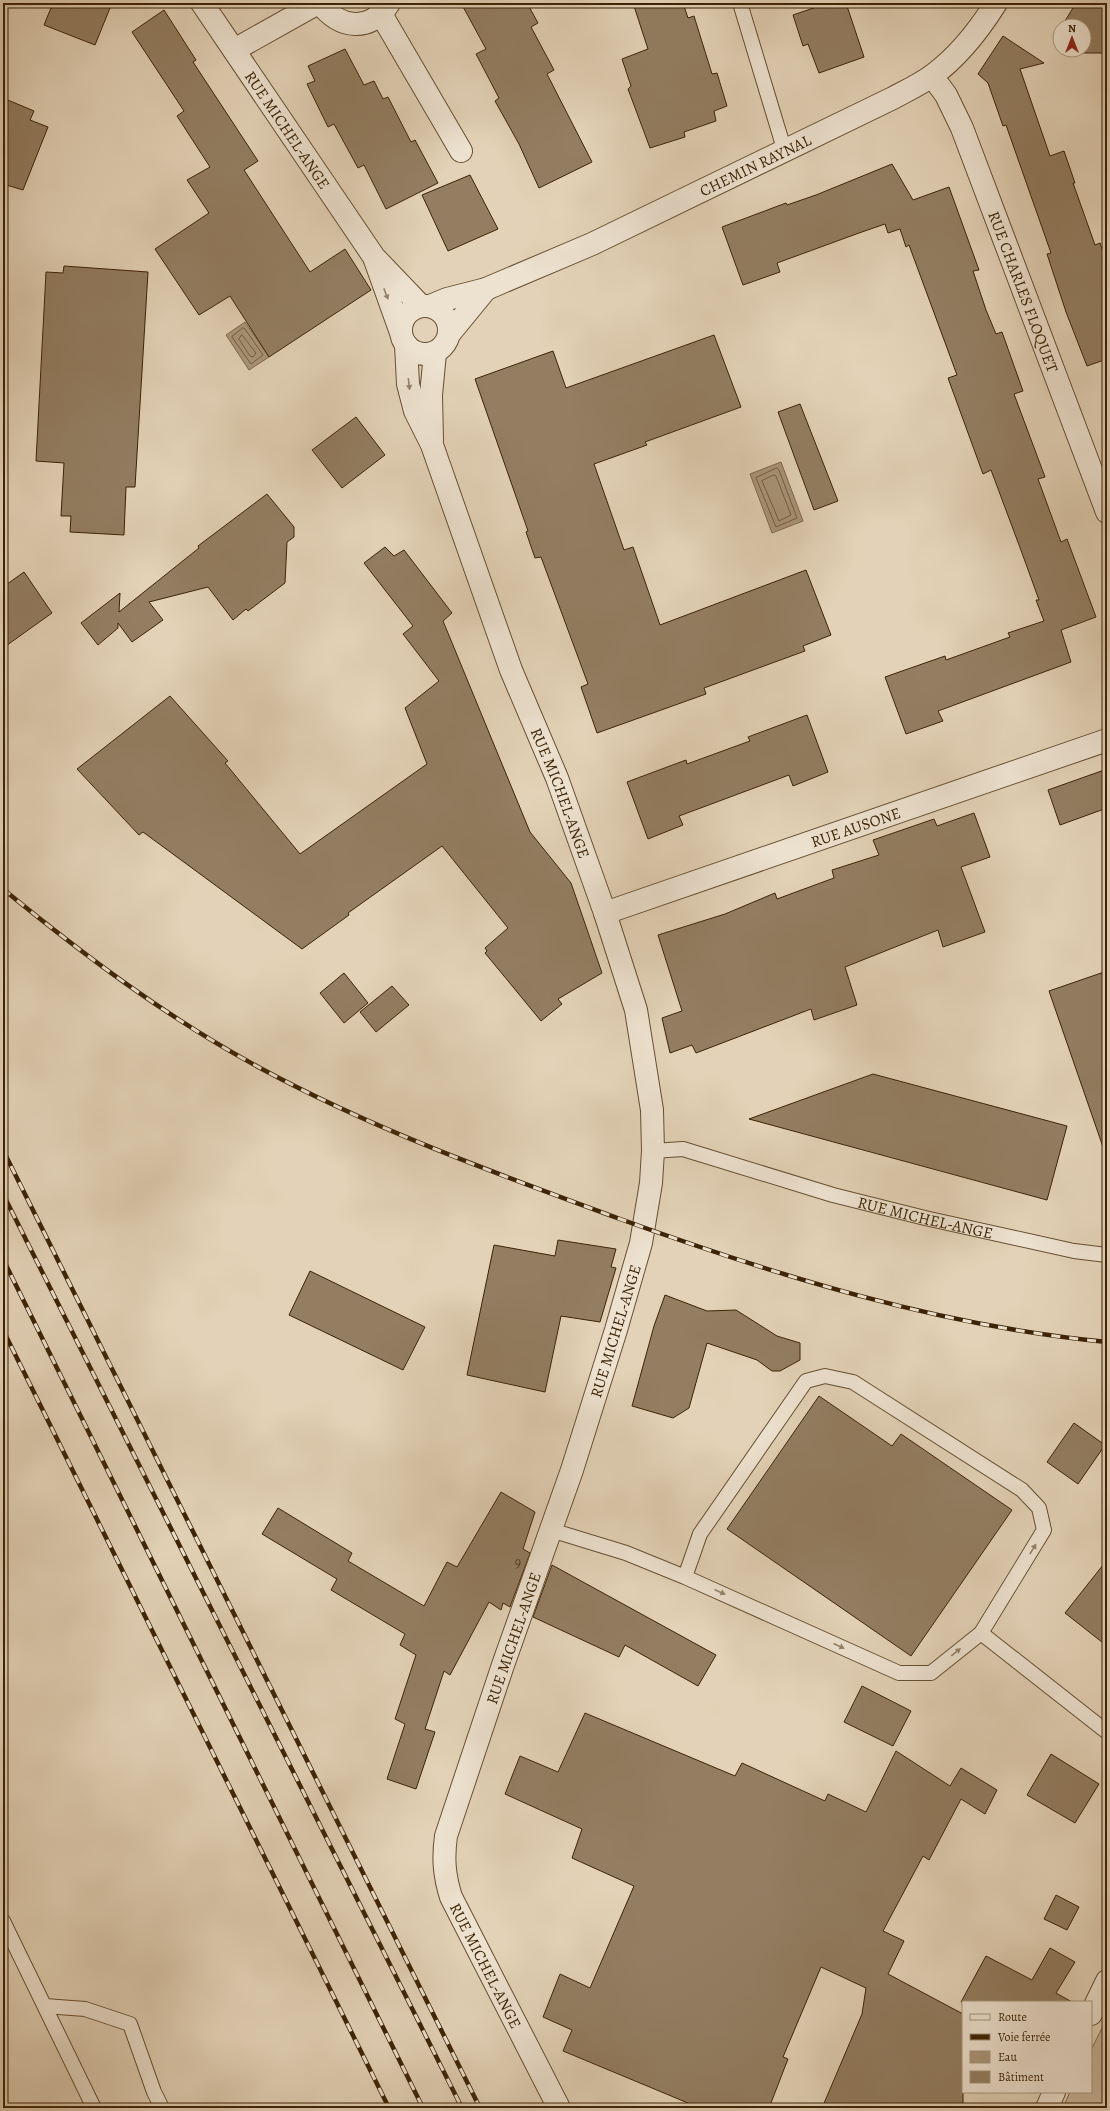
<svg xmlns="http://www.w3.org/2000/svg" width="1110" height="2111" viewBox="0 0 1110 2111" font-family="Alegreya,serif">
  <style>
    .green { fill: #c7b499; stroke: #826c4f }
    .water { fill: #aa967a; stroke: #7e684b }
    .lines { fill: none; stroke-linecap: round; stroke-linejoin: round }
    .shore { stroke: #735c40; stroke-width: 1 }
    .building { fill: #937e62; stroke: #3c2305 }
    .service-casing { stroke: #664f32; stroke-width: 16 }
    .minor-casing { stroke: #664f32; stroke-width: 24 }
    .service { stroke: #ede2d0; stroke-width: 14 }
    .minor { stroke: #ede2d0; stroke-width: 22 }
    .rail-casing { stroke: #3c2305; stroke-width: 4.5 }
    .rail { stroke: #ede2d0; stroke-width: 3; stroke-dasharray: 9; stroke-linecap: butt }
    .oneway { fill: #94826a }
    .labels { text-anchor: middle; stroke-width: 3; stroke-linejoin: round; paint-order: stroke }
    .number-label { font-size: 14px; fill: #523a1c }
    .street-label { font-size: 16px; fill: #3c2305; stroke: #ede2d0 }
  </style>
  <rect width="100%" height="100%" fill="#e3d2b7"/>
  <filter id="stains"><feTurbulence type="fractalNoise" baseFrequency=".005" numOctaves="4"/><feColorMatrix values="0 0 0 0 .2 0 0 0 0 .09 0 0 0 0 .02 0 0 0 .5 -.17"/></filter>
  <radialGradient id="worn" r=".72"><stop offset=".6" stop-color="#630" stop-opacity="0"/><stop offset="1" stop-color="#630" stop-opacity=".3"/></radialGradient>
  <!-- green -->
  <path class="green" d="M 1107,2018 L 1107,2105 L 1105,2108 L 1063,2108 L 1070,2092 L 1091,2092 L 1091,2050 Z"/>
  <!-- water -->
  <path class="water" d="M 245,322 L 269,357 L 249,370 L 226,335 Z
    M 781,462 L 803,521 L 772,533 L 750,474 Z"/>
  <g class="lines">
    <!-- shore -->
    <path class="shore" d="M 243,328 L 245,329 L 263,355 L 251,364 L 232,337 Z
      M 242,335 L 256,353 L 253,357 L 250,356 L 239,339 Z
      M 777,468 L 779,470 L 797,518 L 776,527 L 756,478 Z
      M 774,475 L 776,476 L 791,515 L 779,521 L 762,481 Z"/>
  </g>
  <!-- building -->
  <path class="building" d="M 53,3 L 112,3 L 95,45 L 44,25 Z
    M 461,3 L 527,3 L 538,23 L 531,27 L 554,70 L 547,74 L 592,162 L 539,188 L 519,144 L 495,101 L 499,98 L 476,54 L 486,49 Z
    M 633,3 L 683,3 L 688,18 L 694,16 L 712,74 L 717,73 L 727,106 L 714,111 L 716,121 L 684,132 L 685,137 L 650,148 L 628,89 L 631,86 L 622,59 L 648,49 Z
    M 828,3 L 846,3 L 864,57 L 819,73 L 808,44 L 803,46 L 793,15 Z
    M 1076,3 L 1107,3 L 1107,53 L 1072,53 L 1067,50 L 1084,50 L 1084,26 L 1062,26 Z
    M 164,10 L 196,60 L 193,62 L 258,161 L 244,170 L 310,272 L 345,249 L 371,290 L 269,357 L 230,296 L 199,315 L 155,249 L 209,213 L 187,180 L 210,167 L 177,116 L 184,111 L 132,32 Z
    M 1003,36 L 1044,63 L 1020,69 L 1050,156 L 1064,151 L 1075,183 L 1073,183 L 1095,245 L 1100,243 L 1107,264 L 1107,359 L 1087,366 L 1066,312 L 1047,254 L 1051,253 L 1006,125 L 1003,126 L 988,83 L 978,74 Z
    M 345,49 L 364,85 L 374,81 L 383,99 L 388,97 L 411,142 L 415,140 L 438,183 L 386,209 L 364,165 L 358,168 L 334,124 L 328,127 L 307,84 L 315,81 L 308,66 Z
    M 3,98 L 34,111 L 30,120 L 48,127 L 23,190 L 3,184 Z
    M 892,164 L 913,200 L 949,187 L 979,270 L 973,271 L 986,310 L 996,334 L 1002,332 L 1023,391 L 1014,394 L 1045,477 L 1038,479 L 1061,542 L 1067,539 L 1096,617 L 1061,630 L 1071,662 L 938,711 L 943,721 L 906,734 L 885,677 L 945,656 L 946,660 L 1010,637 L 1008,633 L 1044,621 L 1036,600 L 1039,600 L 1022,553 L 991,470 L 983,474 L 948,378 L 957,375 L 909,245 L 906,247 L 900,229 L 888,233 L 885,224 L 859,233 L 777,263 L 780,272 L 743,285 L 722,227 L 786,203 L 787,205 L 816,195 Z
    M 470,175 L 498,229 L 448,251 L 422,195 Z
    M 64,266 L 148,272 L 135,487 L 126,487 L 124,535 L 70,532 L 71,516 L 61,516 L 64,463 L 36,461 L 46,272 L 63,273 Z
    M 714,335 L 741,407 L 645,442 L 647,445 L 594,464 L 624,550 L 633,547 L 660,625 L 806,570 L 831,635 L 803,646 L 805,651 L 704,688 L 706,694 L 597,733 L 581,687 L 588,684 L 541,557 L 535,558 L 526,532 L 528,531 L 475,379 L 553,351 L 566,388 Z
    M 800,404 L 838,501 L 814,510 L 778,412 Z
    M 356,417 L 385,455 L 342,488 L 312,450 Z
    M 267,494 L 294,527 L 294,537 L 287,542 L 285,583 L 248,611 L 246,609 L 233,620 L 208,587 L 149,602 L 163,620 L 132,642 L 118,623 L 118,628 L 98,645 L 81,623 L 120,593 L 119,612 L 199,548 L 198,546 Z
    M 385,547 L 394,556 L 404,550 L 452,613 L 443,621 L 530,832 L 571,883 L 602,973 L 558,999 L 562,1004 L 541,1021 L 485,953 L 487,951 L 485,948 L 508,928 L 442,846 L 348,913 L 349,915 L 302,949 L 143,832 L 139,835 L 77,769 L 170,696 L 228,761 L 225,763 L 300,854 L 427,764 L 405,708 L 439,681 L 403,634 L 413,626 L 364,563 Z
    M 24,572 L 52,613 L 3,648 L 3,587 Z
    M 807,715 L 828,772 L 793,786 L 789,775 L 706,806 L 679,816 L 683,825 L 648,839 L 627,782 L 686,760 L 687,764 L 750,741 L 748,737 Z
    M 1107,769 L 1107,808 L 1060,825 L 1048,790 Z
    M 974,813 L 990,857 L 961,867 L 985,932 L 943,947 L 938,930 L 845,967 L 857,1005 L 814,1020 L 811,1009 L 696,1053 L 692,1045 L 670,1053 L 662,1018 L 682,1011 L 658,935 L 725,914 L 775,893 L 777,899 L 834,878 L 832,870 L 879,855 L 873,840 L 934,819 L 937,826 Z
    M 1107,971 L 1107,1146 L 1103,1147 L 1049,991 Z
    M 344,973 L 368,1003 L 344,1023 L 320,993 Z
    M 392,986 L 409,1005 L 376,1032 L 360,1012 Z
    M 873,1074 L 1067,1126 L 1047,1200 L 749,1119 Z
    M 558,1240 L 616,1249 L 611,1267 L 616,1268 L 600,1322 L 561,1316 L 545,1392 L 467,1375 L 494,1245 L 555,1256 Z
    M 310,1271 L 425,1327 L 403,1370 L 289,1315 Z
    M 665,1295 L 707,1311 L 736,1310 L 777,1336 L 800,1343 L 800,1360 L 780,1371 L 772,1371 L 757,1360 L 707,1343 L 689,1408 L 673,1418 L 632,1406 L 654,1326 Z
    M 819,1396 L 892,1446 L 901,1434 L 1012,1510 L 911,1656 L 727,1529 Z
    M 1074,1423 L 1105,1445 L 1078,1484 L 1047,1462 Z
    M 501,1492 L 535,1512 L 523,1549 L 530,1553 L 510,1607 L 503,1603 L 501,1610 L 489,1602 L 450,1675 L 444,1671 L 425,1729 L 435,1732 L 416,1789 L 387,1779 L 405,1724 L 395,1719 L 416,1655 L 400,1645 L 405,1634 L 331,1590 L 337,1579 L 262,1534 L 278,1508 L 352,1553 L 348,1561 L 424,1606 L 447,1562 L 457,1567 Z
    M 1107,1560 L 1107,1646 L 1065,1613 Z
    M 552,1565 L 716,1655 L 698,1686 L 625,1645 L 619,1657 L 533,1617 Z
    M 862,1686 L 911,1711 L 893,1746 L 844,1722 Z
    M 585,1713 L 735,1776 L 742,1763 L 825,1801 L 828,1794 L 866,1812 L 896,1751 L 950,1786 L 961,1768 L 997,1790 L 985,1814 L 961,1799 L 929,1860 L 923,1856 L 883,1931 L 904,1941 L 888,1974 L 963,2014 L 963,2108 L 822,2108 L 862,2014 L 866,1988 L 821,1967 L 783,2057 L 788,2059 L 769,2108 L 700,2108 L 563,2051 L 572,2030 L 543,2017 L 560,1974 L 590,1988 L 634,1886 L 572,1858 L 582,1829 L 505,1794 L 520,1756 L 558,1772 Z
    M 1051,1754 L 1099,1784 L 1075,1823 L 1027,1795 Z
    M 1056,1895 L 1079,1907 L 1067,1930 L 1044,1919 Z
    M 1050,1948 L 1075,1962 L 1056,1993 L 1072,2002 L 961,2002 L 986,1956 L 1032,1980 Z"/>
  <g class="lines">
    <defs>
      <g id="service">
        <path d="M 740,3 L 785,152"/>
        <path id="s1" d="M 653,1151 L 683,1149 L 833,1195 L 925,1218 L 1074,1251 L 1107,1255"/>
        <path d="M 551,1530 L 626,1553 L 685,1577 L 899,1673 L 931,1673 L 981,1633 L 1044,1530 L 1039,1508 L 1022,1490 L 853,1382 L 825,1376 L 806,1381 L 700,1534 L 685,1577"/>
        <path d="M 981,1633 L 1107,1732"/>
        <path d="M 3,1921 L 94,2108"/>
        <path d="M 45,2006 L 85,2009 L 130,2024 L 154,2092 L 162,2108"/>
      </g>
      <g id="minor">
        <path id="s2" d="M 202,3 L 374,257 L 421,306"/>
        <path d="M 320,3 C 339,29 371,33 389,3"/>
        <path d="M 381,14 L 461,151"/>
        <path d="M 234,50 L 318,3"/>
        <path id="s3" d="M 932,76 L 946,95 L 962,128 L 1107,512"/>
        <path d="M 375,260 L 400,330"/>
        <circle cx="425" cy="330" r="24"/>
        <path id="s4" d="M 430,306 L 447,299 L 486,289 L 592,244 L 893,98 C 906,91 921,84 933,75 C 959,56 979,30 996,3"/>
        <path d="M 450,333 L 486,289"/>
        <path id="s5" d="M 406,345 L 408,384 L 415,411 L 432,445 L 511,670 L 557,778 L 605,913 L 636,1010 L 652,1110 L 653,1151 L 651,1183 L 641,1243 L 616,1330 L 572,1470 L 503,1665 L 446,1836 C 443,1858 444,1875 451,1897 L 559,2108"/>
        <path d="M 432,440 L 431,395 L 435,353"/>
        <path id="s6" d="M 605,913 L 1107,740"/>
        <path d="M 1091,2014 L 1107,1981"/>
        <path d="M 1047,2108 L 1054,2092"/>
      </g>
    </defs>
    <!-- service casing -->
    <use href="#service" class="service-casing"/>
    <!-- minor casing -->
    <use href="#minor" class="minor-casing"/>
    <!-- service -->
    <use href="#service" class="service"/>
    <!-- minor -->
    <use href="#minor" class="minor"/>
    <defs>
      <path id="rail" d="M 3,889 C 85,956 169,1019 262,1069 C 377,1131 498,1174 620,1219 C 778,1276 939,1326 1107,1342
        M 3,1150 L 480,2108
        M 3,1194 L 462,2108
        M 3,1259 L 423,2108
        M 3,1330 L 389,2108"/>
    </defs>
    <!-- rail casing -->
    <use href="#rail" class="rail-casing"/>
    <!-- rail -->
    <use href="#rail" class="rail"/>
  </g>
  <!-- one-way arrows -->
  <defs><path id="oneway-solid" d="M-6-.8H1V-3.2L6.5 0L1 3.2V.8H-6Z"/></defs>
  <g class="oneway">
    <use href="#oneway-solid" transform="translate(386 294) rotate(69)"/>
    <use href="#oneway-solid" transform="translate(409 384) rotate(83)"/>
    <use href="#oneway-solid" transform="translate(1033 1549) rotate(-58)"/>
    <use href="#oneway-solid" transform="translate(720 1592) rotate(24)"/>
    <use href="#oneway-solid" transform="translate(839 1646) rotate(24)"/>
    <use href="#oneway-solid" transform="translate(956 1652) rotate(-39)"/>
  </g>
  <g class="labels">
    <!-- number labels -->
    <g class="number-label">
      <text x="518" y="1567">9</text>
    </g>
    <!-- street labels -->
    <g class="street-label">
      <text dy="6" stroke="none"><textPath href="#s2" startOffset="153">RUE MICHEL-ANGE</textPath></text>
      <text dy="6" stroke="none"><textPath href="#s4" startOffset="355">CHEMIN RAYNAL</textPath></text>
      <text dy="6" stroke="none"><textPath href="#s3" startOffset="235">RUE CHARLES FLOQUET</textPath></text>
      <text dy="6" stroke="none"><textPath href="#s5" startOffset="476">RUE MICHEL-ANGE</textPath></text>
      <text dy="6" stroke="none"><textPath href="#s6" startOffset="265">RUE AUSONE</textPath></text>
      <text dy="6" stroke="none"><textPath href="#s1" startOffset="282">RUE MICHEL-ANGE</textPath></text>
      <text transform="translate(615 1331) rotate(-73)" y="6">RUE MICHEL-ANGE</text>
      <text transform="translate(513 1638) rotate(-71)" y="6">RUE MICHEL-ANGE</text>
      <text dy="6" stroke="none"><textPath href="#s5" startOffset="1704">RUE MICHEL-ANGE</textPath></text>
    </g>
  </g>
  <!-- margin -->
  <rect width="1110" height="2111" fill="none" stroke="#e3d2b7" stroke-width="16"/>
  <rect x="4" y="4" width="1102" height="2103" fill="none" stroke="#3c2305" stroke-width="2"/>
  <rect x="8" y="8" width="1094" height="2095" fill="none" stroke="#3c2305"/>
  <!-- legend -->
  <rect x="962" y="2001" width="130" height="92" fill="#ede2d0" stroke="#a6967f"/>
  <rect x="970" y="2014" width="20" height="6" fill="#ede2d0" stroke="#a6967f"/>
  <text x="998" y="2021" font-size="12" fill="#3c2305">Route</text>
  <rect x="970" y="2034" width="20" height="6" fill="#3c2305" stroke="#a6967f"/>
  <text x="998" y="2041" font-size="12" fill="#3c2305">Voie ferrée</text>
  <rect x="970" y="2051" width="20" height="12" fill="#aa967a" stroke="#a6967f"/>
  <text x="998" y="2061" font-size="12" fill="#3c2305">Eau</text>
  <rect x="970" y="2071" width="20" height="12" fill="#937e62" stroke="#a6967f"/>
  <text x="998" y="2081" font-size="12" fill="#3c2305">Bâtiment</text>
  <!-- north arrow -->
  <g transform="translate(1072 38)"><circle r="19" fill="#ede2d0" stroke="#a6967f"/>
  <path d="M0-3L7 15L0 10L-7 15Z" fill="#8f2418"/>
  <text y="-6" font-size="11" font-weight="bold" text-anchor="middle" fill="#3c2305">N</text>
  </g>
  <rect width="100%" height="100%" filter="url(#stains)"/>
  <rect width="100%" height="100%" fill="url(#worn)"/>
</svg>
